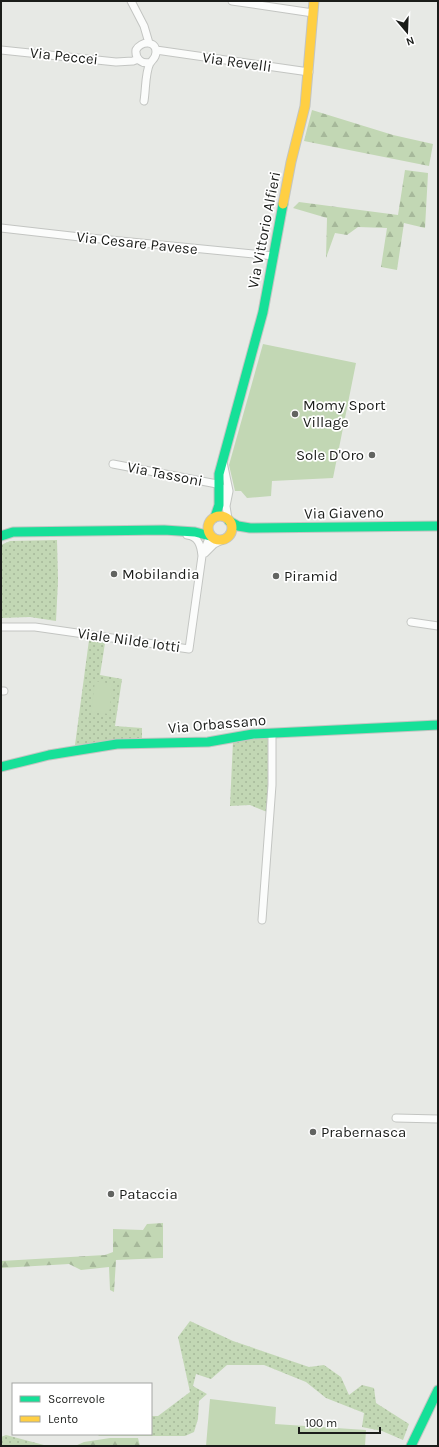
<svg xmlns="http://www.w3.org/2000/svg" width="439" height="1447" viewBox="0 0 439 1447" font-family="Karla,sans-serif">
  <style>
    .grass { fill: url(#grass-dots) }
    .forest { fill: url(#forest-firs) }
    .garden { fill: #c2d7b4 }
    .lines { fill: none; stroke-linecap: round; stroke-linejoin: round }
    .street-casing { stroke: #c3c5c2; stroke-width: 9 }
    .fast-casing { stroke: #c3c5c2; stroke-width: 11 }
    .slow-casing { stroke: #c3c5c2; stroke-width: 11 }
    .street { stroke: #fbfcfb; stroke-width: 7 }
    .fast { stroke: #16e098; stroke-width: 9 }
    .slow { stroke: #ffcf43; stroke-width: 9 }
    .poi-dot { fill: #626461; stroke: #fff; stroke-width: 1.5 }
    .labels { text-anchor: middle; stroke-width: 3.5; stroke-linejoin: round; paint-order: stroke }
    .street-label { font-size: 15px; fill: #1b1d1a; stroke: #fff }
    .poi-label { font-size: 15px; fill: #1b1d1a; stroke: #fff; text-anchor: start }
  </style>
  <defs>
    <pattern id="grass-dots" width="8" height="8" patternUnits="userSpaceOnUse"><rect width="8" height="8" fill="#c2d7b4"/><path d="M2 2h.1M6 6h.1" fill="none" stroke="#a6b89a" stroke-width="1.8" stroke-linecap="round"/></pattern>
    <pattern id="forest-firs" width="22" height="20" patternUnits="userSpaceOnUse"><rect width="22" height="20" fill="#c2d7b4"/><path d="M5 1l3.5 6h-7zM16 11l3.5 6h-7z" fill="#a6b89a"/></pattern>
  </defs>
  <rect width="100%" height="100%" fill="#e7e9e5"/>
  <!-- grass -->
  <path class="grass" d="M 57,540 L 58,581 L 56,621 L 30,617 L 1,618 L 1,545 L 10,541 Z
    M 89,640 L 105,643 L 100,675 L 122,679 L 115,726 L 142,728 L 142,740 L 75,745 Z
    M 266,737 L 271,743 L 267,812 L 250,805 L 230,806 L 233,741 Z
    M 190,1321 L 233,1341 L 309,1367 L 324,1365 L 341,1377 L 349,1395 L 362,1385 L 374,1388 L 376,1403 L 409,1424 L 403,1440 L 382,1431 L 362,1427 L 364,1413 L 326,1398 L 306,1382 L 264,1365 L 227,1365 L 211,1379 L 196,1374 L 193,1386 L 207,1394 L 199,1401 L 198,1419 L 194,1432 L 185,1436 L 99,1436 L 97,1434 L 151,1434 L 151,1416 L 158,1416 L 190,1392 L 178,1337 Z
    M 6,1435 L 44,1445 L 44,1446 L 1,1446 L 1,1437 Z"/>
  <!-- forest -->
  <path class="forest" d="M 312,110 L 393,135 L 433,144 L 429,166 L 304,141 Z
    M 405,170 L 428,173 L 425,228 L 404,223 L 397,270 L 381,267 L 387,228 L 358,227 L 347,235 L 335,233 L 326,258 L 327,218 L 293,208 L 299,202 L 398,215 Z
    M 163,1223 L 163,1258 L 116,1260 L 114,1292 L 110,1290 L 109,1267 L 81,1270 L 69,1264 L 1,1268 L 1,1261 L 105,1255 L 113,1252 L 113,1229 L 143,1230 L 147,1224 Z
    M 110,1438 L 138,1438 L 140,1446 L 75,1446 L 84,1442 Z"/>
  <!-- garden -->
  <path class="garden" d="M 263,344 L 356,363 L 333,478 L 272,481 L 271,496 L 247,498 L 241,491 L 235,491 L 229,465 Z
    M 95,681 L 113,684 L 109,714 L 91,712 Z
    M 210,1399 L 276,1407 L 275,1424 L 366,1430 L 365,1446 L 206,1446 Z"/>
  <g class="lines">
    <defs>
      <path id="street" d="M 131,1 L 144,26 L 149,43
        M 232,1 L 313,13
        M 1,50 L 116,62 L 133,61 L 138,59
        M 156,50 L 309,72
        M 144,101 C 146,89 145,73 150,63 C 153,59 156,58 156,52 C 156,40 141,41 136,50 C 135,59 142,65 151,62
        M 1,228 L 80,237 L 274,256
        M 223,462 L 229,491 L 226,506 L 228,519
        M 113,464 L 217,484 L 222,488 L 226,501
        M 187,535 C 198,536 201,545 202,556
        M 205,553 L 214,544 L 220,541
        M 411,622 L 438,626
        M 1,627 L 35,627 L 189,649 L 202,556 L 210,536
        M 1,691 L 4,691
        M 262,920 L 272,785 L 272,733
        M 396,1118 L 438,1119"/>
      <path id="fast" d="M 215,517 L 219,505 L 219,474 L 263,312 L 283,204
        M 229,521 L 238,526 L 250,528 L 438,526
        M 1,536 L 13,532 L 164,530 L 195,532 L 210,536
        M 1,767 L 49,755 L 117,744 L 208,742 L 253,734 L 438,725
        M 411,1446 L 438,1390"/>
      <path id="slow" d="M 283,204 L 291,162 L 305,106 L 314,1
        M208 528a12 12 0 1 1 24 0a12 12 0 1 1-24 0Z"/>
    </defs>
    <!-- street casing -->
    <use href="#street" class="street-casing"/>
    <!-- fast casing -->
    <use href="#fast" class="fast-casing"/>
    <!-- slow casing -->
    <use href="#slow" class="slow-casing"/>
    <!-- street -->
    <use href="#street" class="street"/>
    <!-- fast -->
    <use href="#fast" class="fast"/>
    <!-- slow -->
    <use href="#slow" class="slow"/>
  </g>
  <!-- markers -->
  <g class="poi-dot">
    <circle cx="295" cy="414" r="4"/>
    <circle cx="372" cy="455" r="4"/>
    <circle cx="114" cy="574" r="4"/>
    <circle cx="276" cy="576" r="4"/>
    <circle cx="313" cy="1132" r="4"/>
    <circle cx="111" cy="1194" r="4"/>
  </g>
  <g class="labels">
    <!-- street labels -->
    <g class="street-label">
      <text transform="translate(64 56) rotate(6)" y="5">Via Peccei</text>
      <text transform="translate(237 62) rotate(8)" y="5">Via Revelli</text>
      <text transform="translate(264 230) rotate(-79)" y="5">Via Vittorio Alfieri</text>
      <text transform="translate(137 243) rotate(6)" y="5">Via Cesare Pavese</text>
      <text transform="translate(165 474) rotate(11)" y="5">Via Tassoni</text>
      <text transform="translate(344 513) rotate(-1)" y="5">Via Giaveno</text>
      <text transform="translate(129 640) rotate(8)" y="5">Viale Nilde Iotti</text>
      <text transform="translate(217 724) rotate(-5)" y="5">Via Orbassano</text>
    </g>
    <!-- poi labels -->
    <g class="poi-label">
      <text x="303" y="410">Momy Sport<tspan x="303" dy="17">Village</tspan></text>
      <text x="364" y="460" text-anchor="end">Sole D'Oro</text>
      <text x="122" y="579">Mobilandia</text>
      <text x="284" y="581">Piramid</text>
      <text x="321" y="1137">Prabernasca</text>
      <text x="119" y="1199">Pataccia</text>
    </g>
  </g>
  <!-- border -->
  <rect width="439" height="1447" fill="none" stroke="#1b1d1a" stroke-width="4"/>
  <!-- legend -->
  <rect x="12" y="1383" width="140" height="52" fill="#ffffff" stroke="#a4a5a3"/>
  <rect x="20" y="1396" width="20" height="6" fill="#16e098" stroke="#a4a5a3"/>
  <text x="48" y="1403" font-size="12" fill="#1b1d1a">Scorrevole</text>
  <rect x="20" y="1416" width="20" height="6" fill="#ffcf43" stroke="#a4a5a3"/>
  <text x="48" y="1423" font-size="12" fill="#1b1d1a">Lento</text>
  <!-- north arrow -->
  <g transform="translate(407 32) rotate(161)" stroke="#ffffff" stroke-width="3" paint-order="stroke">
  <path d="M0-3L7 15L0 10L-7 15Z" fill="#1b1d1a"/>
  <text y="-6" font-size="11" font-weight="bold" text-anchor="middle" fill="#1b1d1a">N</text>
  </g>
  <!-- scale -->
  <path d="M299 1427v6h81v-6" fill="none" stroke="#1b1d1a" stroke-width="2"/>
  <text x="305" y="1427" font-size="12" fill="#1b1d1a" stroke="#ffffff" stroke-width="3" paint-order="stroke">100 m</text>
</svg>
